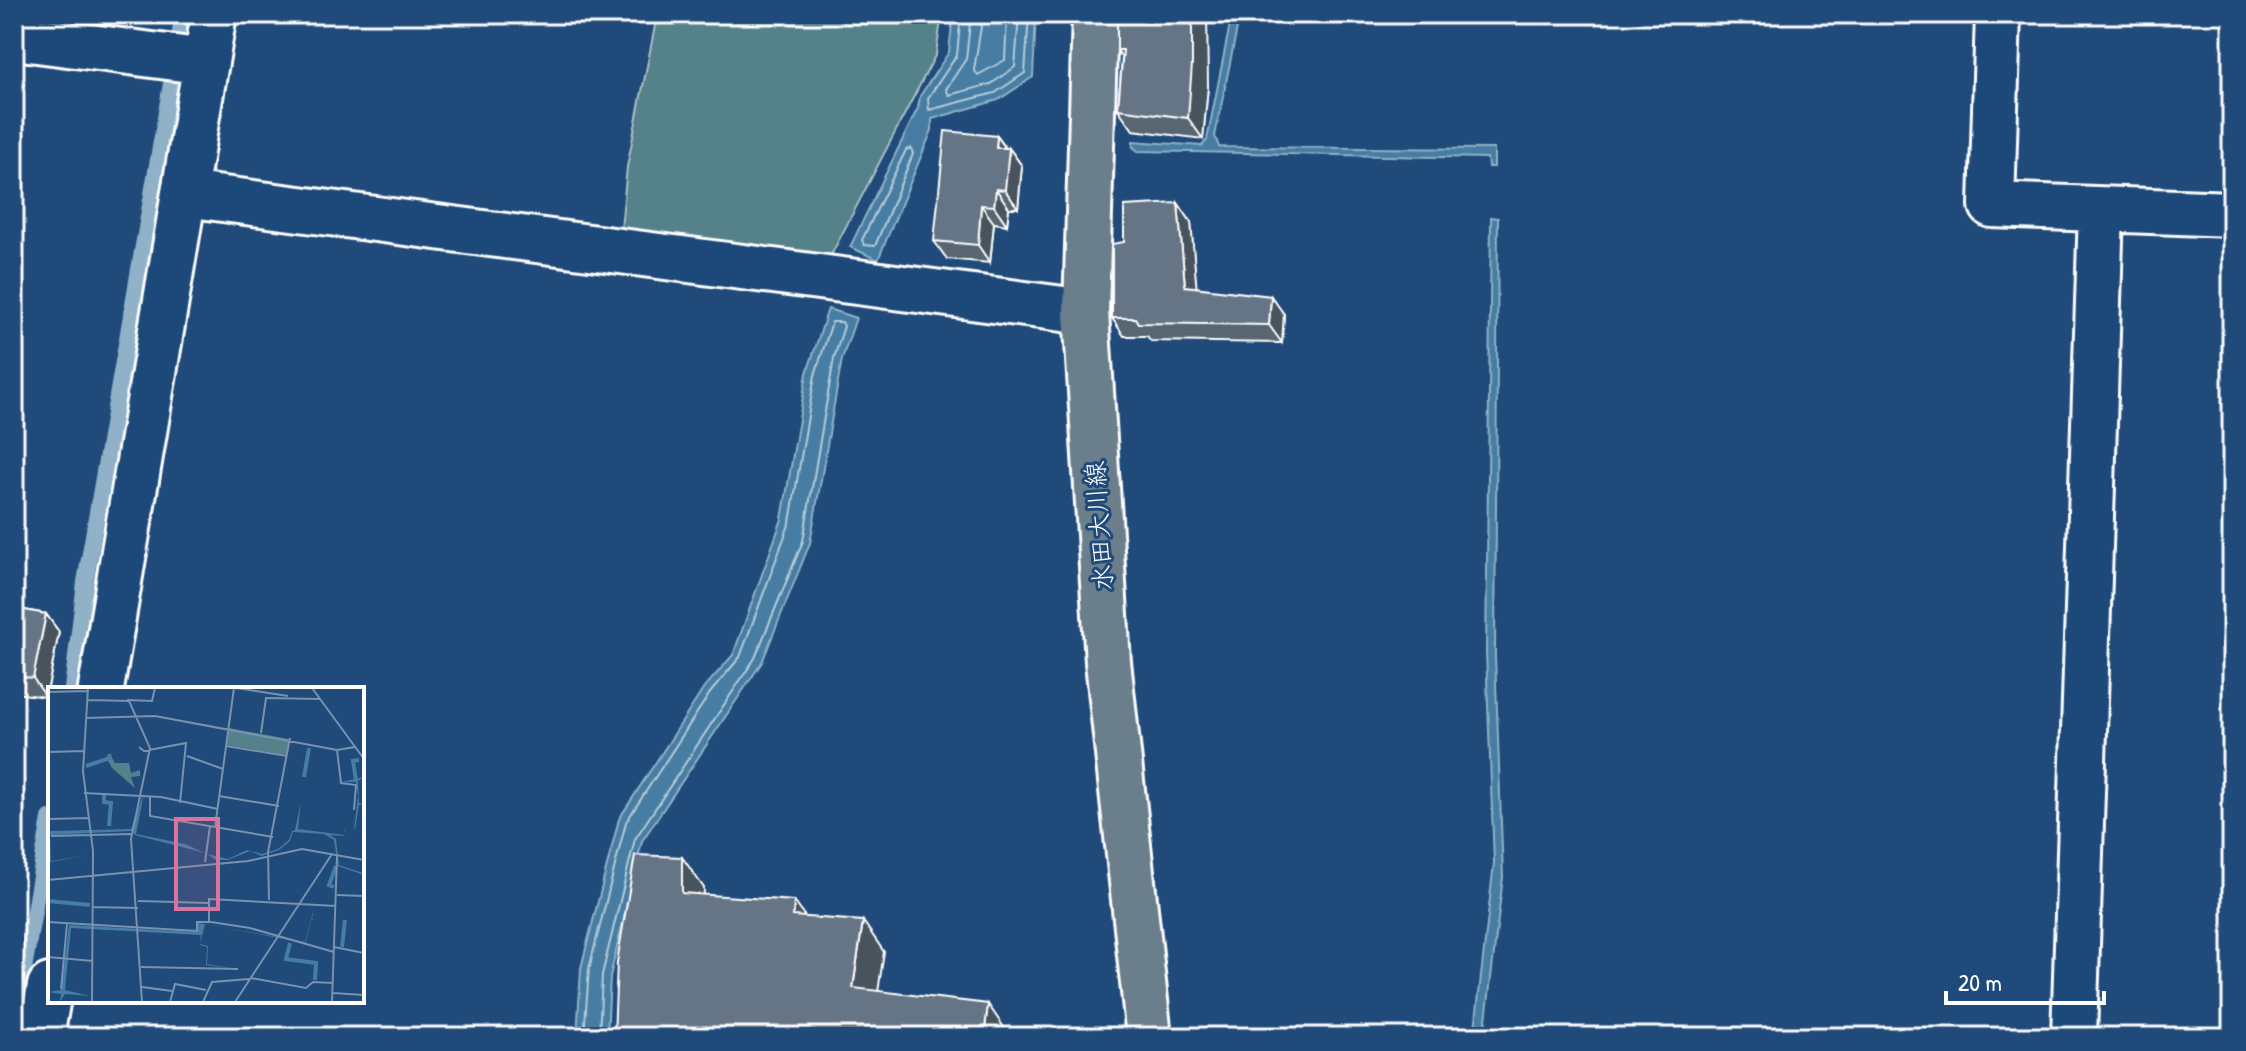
<svg xmlns="http://www.w3.org/2000/svg" width="2246" height="1051" viewBox="0 0 2246 1051" font-family="'Patrick Hand','Klee One',sans-serif">
  <style>
    .green { fill: #54818a; stroke: #aac0c4; stroke-width: 2 }
    .water { fill: #467da2; stroke: #90b1c7; stroke-width: 2 }
    .lines { fill: none; stroke-linecap: round; stroke-linejoin: round }
    .shore { stroke: #b5cbda; stroke-width: 2 }
    .stream { stroke: #90b1c7; stroke-width: 16 }
    .minor-casing { stroke: #fff; stroke-width: 50 }
    .major-casing { stroke: #fff; stroke-width: 50 }
    .minor { stroke: #1f4a7a; stroke-width: 44 }
    .major { stroke: #6b7e8b; stroke-width: 44 }
    .wall { fill: #586572; stroke: #fff; stroke-width: 2 }
    .shaded-wall { fill: #47525d; stroke: #fff; stroke-width: 2 }
    .building { fill: #667585; stroke: #fff; stroke-width: 2 }
    .labels { text-anchor: middle; stroke-width: 6; stroke-linejoin: round; paint-order: stroke }
    .street-label { font-size: 26px; fill: #fff; stroke: #1f4a7a }
    .inset-river { fill: none; stroke: #467da2; stroke-width: 4 }
    .inset-road { fill: none; stroke: #7992af; stroke-width: 2 }
    .view { fill: #da749d; fill-opacity: 0.15; stroke: #da749d; stroke-width: 4 }
    .inset-edge { fill: none; stroke: #fff; stroke-width: 4 }
  </style>
  <rect width="100%" height="100%" fill="#1f4a7a"/>
  <filter id="ink" filterUnits="userSpaceOnUse"><feTurbulence type="fractalNoise" baseFrequency=".0125" numOctaves="2"/><feDisplacementMap in="SourceGraphic" scale="16" xChannelSelector="R" yChannelSelector="G"/><feConvolveMatrix kernelMatrix="1 2 1 2 8 2 1 2 1" color-interpolation-filters="sRGB"/></filter>
  <g filter="url(#ink)">
    <!-- green -->
    <path class="green" d="M 664,14 L 942,14 L 936,54 L 828,261 L 621,229 L 627,167 L 655,26 Z"/>
    <!-- water -->
    <path class="water" d="M 953,14 L 1036,14 L 1033,77 L 998,100 L 932,119 L 932,130 L 878,260 L 850,247 L 918,108 L 920,96 L 949,52 Z
      M 1232,14 L 1240,14 L 1215,136 L 1219,147 L 1494,149 L 1494,167 L 1488,167 L 1487,158 L 1138,151 L 1133,147 L 1133,141 L 1202,146 L 1207,140 Z
      M 1491,217 L 1498,218 L 1495,655 L 1503,877 L 1484,1037 L 1474,1037 L 1494,863 L 1486,652 Z
      M 828,309 L 856,318 L 842,359 L 810,543 L 762,662 L 642,841 L 610,977 L 607,1037 L 577,1037 L 581,968 L 619,819 L 704,688 L 733,655 L 782,519 L 807,373 Z"/>
    <g class="lines">
      <!-- shore -->
      <path class="shore" d="M 961,14 L 957,55 L 928,98 L 929,110 L 995,93 L 1025,73 L 1029,14
        M 971,14 L 966,59 L 946,89 L 949,95 L 991,84 L 1015,67 L 1019,14
        M 983,14 L 974,70 L 978,75 L 1005,60 L 1007,14
        M 911,148 L 913,154 L 875,246 L 864,245 L 862,240 L 906,150 Z
        M 584,1037 L 589,969 L 626,822 L 710,693 L 740,657 L 790,522 L 815,375 L 832,322 L 842,322 L 844,326 L 834,358 L 803,541 L 755,658 L 635,839 L 602,975 L 599,1037"/>
      <!-- stream -->
      <path class="stream" d="M 72,689 L 85,582 L 183,14
        M 14,1027 L 50,818"/>
      <defs>
        <path id="minor" d="M 1998,14 L 1992,205 L 2232,214
          M 14,37 L 206,62
          M 185,194 L 1086,312
          M 101,689 L 214,14
          M 41,1037 L 50,986
          M 2074,1037 L 2101,210"/>
        <path id="major" d="M 1095,14 L 1086,312 L 1108,662 L 1149,1037"/>
      </defs>
      <!-- minor casing -->
      <use href="#minor" class="minor-casing"/>
      <!-- major casing -->
      <use href="#major" class="major-casing"/>
      <!-- minor -->
      <use href="#minor" class="minor"/>
      <!-- major -->
      <use href="#major" class="major"/>
    </g>
    <!-- wall -->
    <path class="wall" d="M 1117,14 L 1208,86 L 1203,139 L 1133,130 L 1118,109 L 1122,58 L 1117,50 Z
      M 997,136 L 1006,148 L 1009,148 L 1022,166 L 1018,208 L 1009,208 L 1007,225 L 994,223 L 990,263 L 947,259 L 934,241 Z
      M 1178,203 L 1191,222 L 1196,287 L 1284,314 L 1282,343 L 1151,341 L 1147,336 L 1124,336 L 1112,318 L 1124,242 Z
      M 14,608 L 46,614 L 59,632 L 46,697 L 14,693 Z"/>
    <!-- shaded-wall -->
    <path class="shaded-wall" d="M 1192,14 L 1207,14 L 1208,86 L 1203,139 L 1188,118 Z
      M 997,136 L 1009,153 L 1009,148 L 1022,166 L 1018,208 L 1005,190 L 996,148 Z
      M 996,189 L 1009,208 L 1007,225 L 994,206 Z
      M 1178,203 L 1191,222 L 1198,304 L 1185,286 Z
      M 981,205 L 994,223 L 990,263 L 978,245 Z
      M 1271,296 L 1284,314 L 1282,343 L 1269,325 Z
      M 46,614 L 59,632 L 46,697 L 33,678 Z
      M 682,857 L 704,888 L 703,923 L 682,893 Z
      M 794,901 L 815,931 L 793,916 Z
      M 863,921 L 884,952 L 874,1019 L 853,988 Z
      M 988,1004 L 1009,1035 L 1009,1037 L 984,1037 Z"/>
    <!-- building -->
    <path class="building" d="M 1117,14 L 1192,14 L 1192,64 L 1188,118 L 1118,109 L 1123,50 L 1117,50 Z
      M 945,131 L 997,136 L 996,148 L 1009,148 L 1005,190 L 996,189 L 994,206 L 981,205 L 978,245 L 934,241 Z
      M 1178,203 L 1185,286 L 1271,296 L 1269,325 L 1138,323 L 1135,318 L 1112,318 L 1112,244 L 1124,242 L 1124,206 Z
      M 14,608 L 46,614 L 33,678 L 14,676 Z
      M 635,855 L 682,857 L 682,893 L 794,901 L 793,916 L 863,921 L 853,988 L 988,1004 L 984,1037 L 614,1037 L 617,962 Z
      M 1374,1035 L 1374,1037 L 1254,1037 L 1254,1036 Z"/>
  </g>
  <g class="labels">
    <!-- street labels -->
    <g class="street-label">
      <text transform="translate(1099 526) rotate(-94)" y="9">水田大川線</text>
    </g>
  </g>
  <!-- overview -->
  <g transform="translate(48 687)">
    <rect width="316" height="316" fill="#1f4a7a"/>
    <path d="M 181,41 L 241,52 L 239,68 L 179,58 ZM 63,69 L 67,76 L 81,76 L 83,86 L 92,83 L 92,89 L 83,90 L 87,101 L 64,81 L 58,70 Z" fill="#54818a"/>
    <path d="M 316,90 L 310,94 L 311,116 L 316,117 L 311,118 L 307,142 L 298,142 L 295,149 L 282,148 L 288,152 L 291,178 L 315,186 L 316,188 L 290,179 L 286,153 L 276,147 L 245,145 L 242,154 L 231,163 L 214,169 L 202,164 L 180,173 L 168,173 L 159,167 L 180,172 L 199,163 L 214,167 L 230,162 L 241,153 L 244,144 L 247,143 L 253,115 L 250,142 L 296,148 L 297,142 L 306,142 L 310,109 L 308,95 L 294,95 ZM 96,106 L 88,147 L 137,157 L 157,166 L 87,148 L 83,144 L 2,148 L 3,174 L 42,168 L 2,175 L 0,133 L 2,144 L 83,142 ZM 266,220 L 264,232 L 287,233 L 263,232 L 257,256 L 157,237 L 152,257 L 160,259 L 159,277 L 189,282 L 158,278 L 159,260 L 152,258 L 153,248 L 23,241 L 17,303 L 42,309 L 17,307 L 12,315 L 13,307 L 0,305 L 13,303 L 21,238 L 149,245 L 150,236 L 258,255 Z" fill="#467da2"/>
    <path class="inset-river" d="M 38,79 L 62,71 L 61,67M 256,90 L 261,61M 308,93 L 305,74 L 311,73M 56,108 L 56,115 L 63,116 L 61,139M 286,200 L 281,198 L 288,179M 0,214 L 42,218M 242,256 L 238,272 L 268,276 L 267,293M 294,260 L 297,233"/>
    <path class="inset-road" d="M 40,1 L 35,84 L 45,164 L 44,315M 188,1 L 240,9M 264,1 L 316,72M 0,5 L 40,4M 40,13 L 81,14 L 102,61 L 83,152 L 94,315M 79,13 L 104,14 L 107,1M 38,31 L 107,29 L 289,63 L 307,60M 213,46 L 218,11 L 272,12M 178,59 L 239,69M 91,60 L 96,64 L 138,56 L 132,116M 289,63 L 293,96 L 308,98 L 306,123M 0,65 L 36,64M 139,69 L 175,82M 36,106 L 113,110 L 170,122M 102,109 L 102,129 L 225,150M 171,109 L 231,119M 0,132 L 41,131M 167,140 L 186,1M 3,149 L 83,147M 157,175 L 162,139M 0,193 L 200,174 L 254,162 L 316,173M 289,208 L 316,209M 221,213 L 220,165 L 242,51M 90,214 L 161,216M 45,220 L 90,221M 0,235 L 149,244 L 149,235 L 163,235 L 202,241 L 286,265M 161,235 L 161,212 L 288,219M 286,260 L 316,266M 0,270 L 45,274M 93,280 L 190,282M 203,291 L 258,301 L 265,295 L 285,296M 94,300 L 124,304M 13,302 L 19,237M 285,306 L 316,308M 122,315 L 127,297 L 158,303M 155,315 L 164,295 L 201,292M 187,315 L 284,167M 284,315 L 289,169"/>
    <path class="view" d="M 128,132 L 170,132 L 170,222 L 128,222 Z"/>
    <rect width="316" height="316" class="inset-edge"/>
  </g>
  <!-- margin -->
  <rect width="2246" height="1051" fill="none" stroke="#1f4a7a" stroke-width="48"/>
  <rect x="24" y="24" width="2198" height="1003" fill="none" stroke="#fff" stroke-width="3" filter="url(#ink)"/>
  <!-- scale -->
  <path d="M1946 991v12h158v-12" fill="none" stroke="#ffffff" stroke-width="4"/>
  <text x="1958" y="991" font-size="24" fill="#ffffff" stroke="#1f4a7a" stroke-width="6" paint-order="stroke">20 m</text>
</svg>
